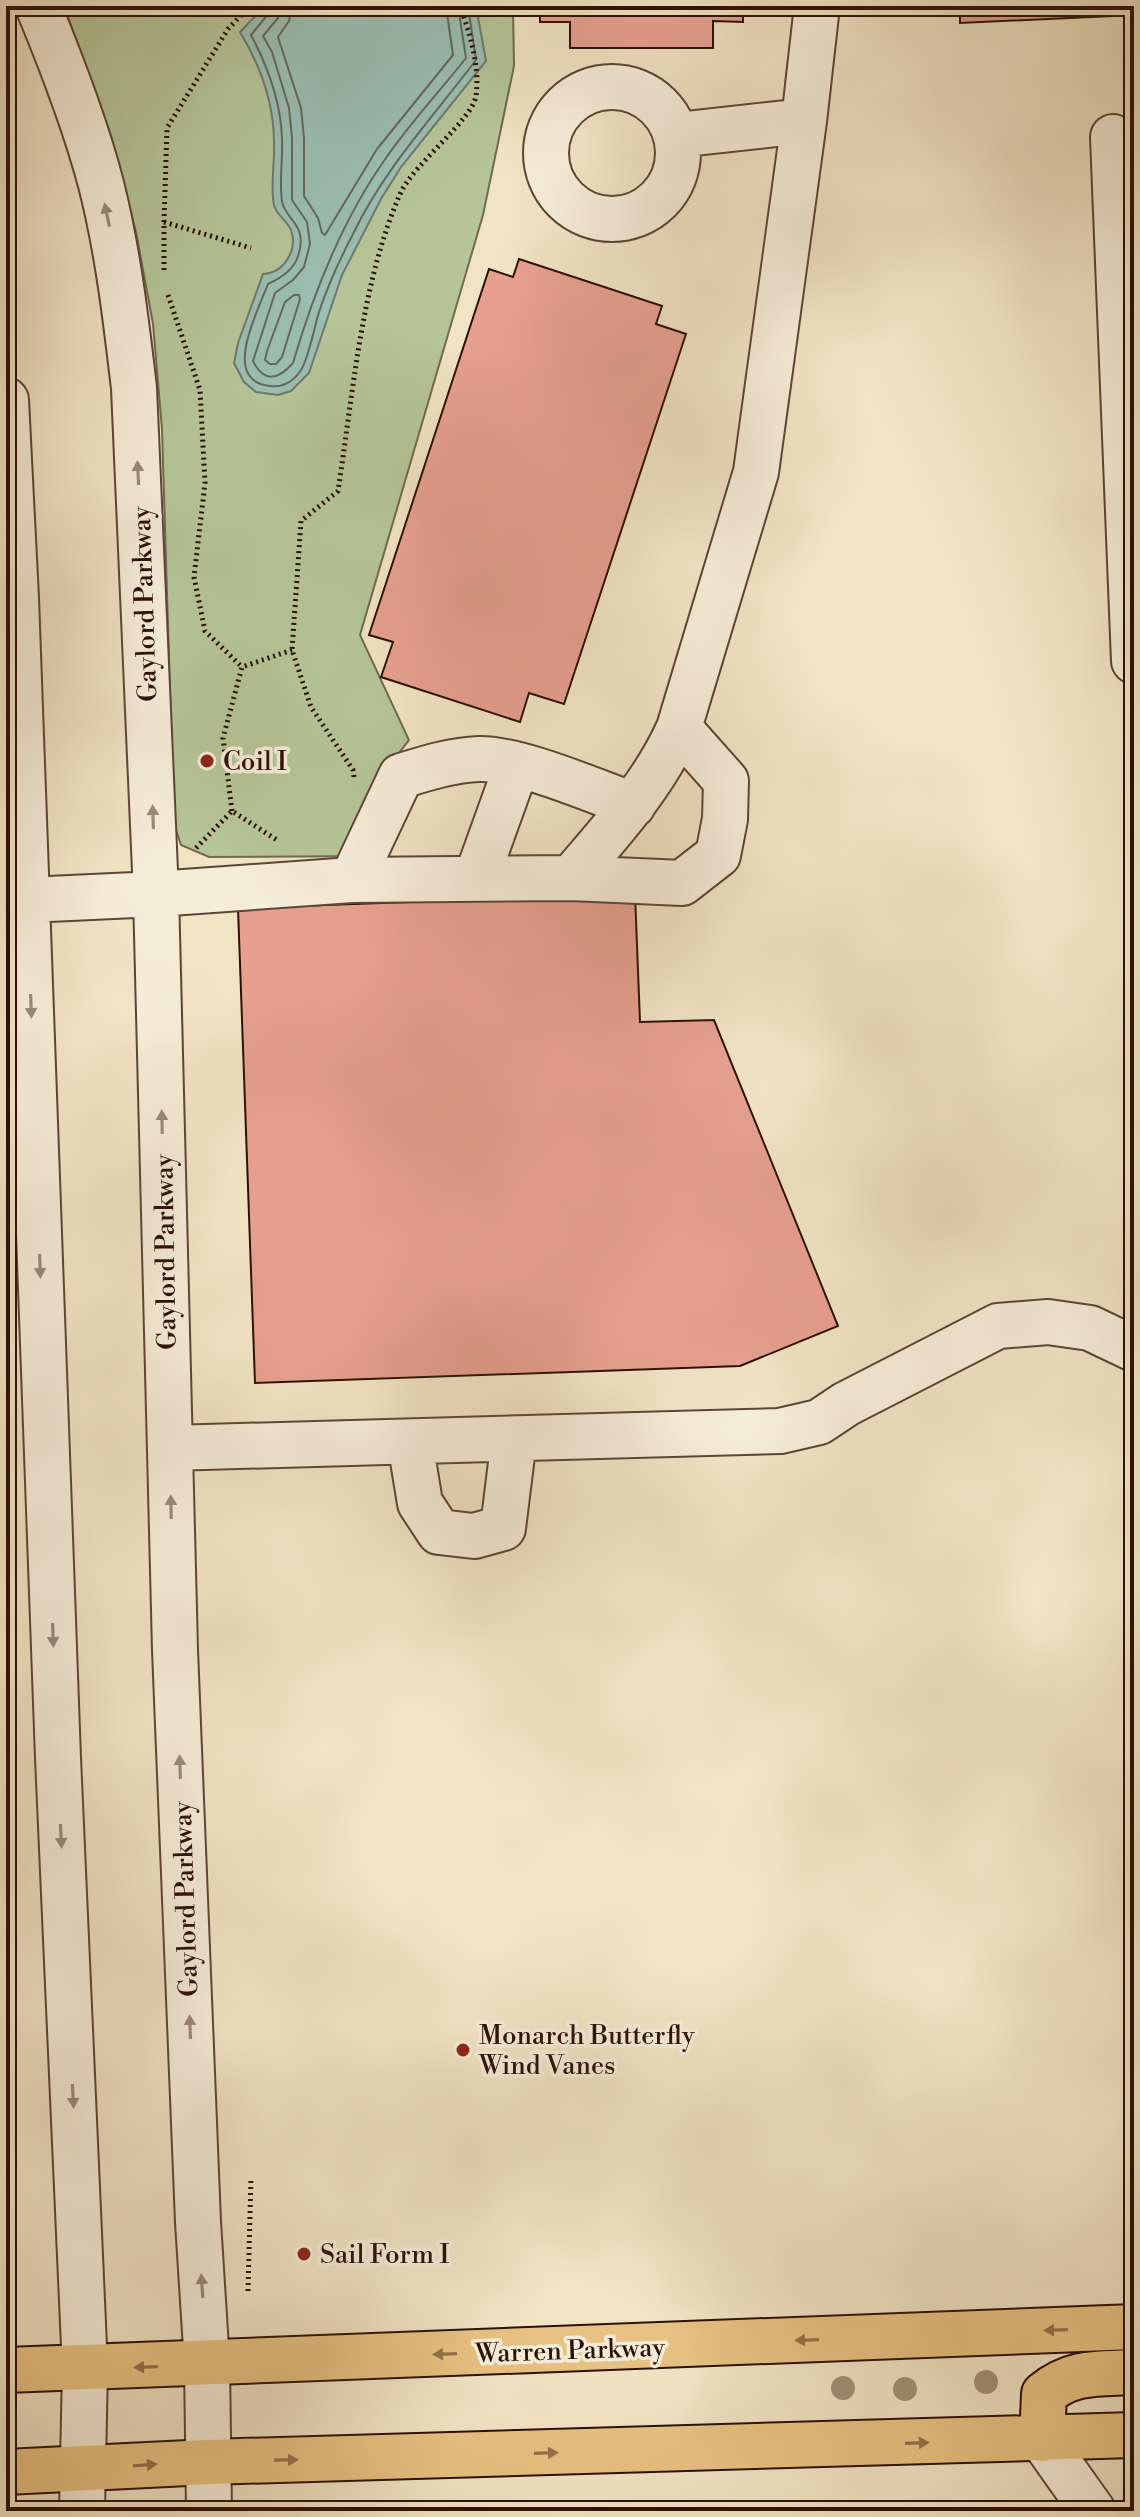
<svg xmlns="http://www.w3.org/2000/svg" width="1140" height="2517" viewBox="0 0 1140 2517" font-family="'Libre Bodoni',serif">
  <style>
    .green { fill: #b5c598; stroke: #706a4e; stroke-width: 2 }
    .water { fill: #9bbfb3; stroke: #6f796d; stroke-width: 2 }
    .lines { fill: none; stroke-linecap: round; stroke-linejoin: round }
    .shore { stroke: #64685c; stroke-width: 2 }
    .building { fill: #e7a090; stroke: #2c1005; stroke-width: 2 }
    .minor-casing { stroke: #5d4535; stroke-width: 48 }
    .major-casing { stroke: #2c1005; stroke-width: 48 }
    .path { stroke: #2c1005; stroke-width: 5; stroke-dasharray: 2 4; stroke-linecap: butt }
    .minor { stroke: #f6edd9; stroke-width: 44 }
    .major { stroke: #e8c282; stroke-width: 44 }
    .tree { fill: #9f9277 }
    .oneway { fill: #9b8a7a }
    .oneway2 { fill: #93724a }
    .poi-dot { fill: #8f2418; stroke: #f6edd9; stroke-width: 3 }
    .labels { text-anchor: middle; stroke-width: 7; stroke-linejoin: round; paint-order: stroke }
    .street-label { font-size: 26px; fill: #2c1005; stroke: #f6edd9 }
    .poi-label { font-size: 26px; fill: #2c1005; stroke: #f6edd9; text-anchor: start }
  </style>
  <rect width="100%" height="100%" fill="#f1e4c5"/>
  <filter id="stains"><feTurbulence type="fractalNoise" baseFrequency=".0025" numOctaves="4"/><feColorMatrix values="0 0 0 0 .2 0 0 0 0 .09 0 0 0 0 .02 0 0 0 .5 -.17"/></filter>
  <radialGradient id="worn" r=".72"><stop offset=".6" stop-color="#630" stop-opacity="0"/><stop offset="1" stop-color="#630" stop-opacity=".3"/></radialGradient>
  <!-- green -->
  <path class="green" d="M 64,6 L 513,6 L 514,66 L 483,215 L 360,635 L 409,740 L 392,762 L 380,856 L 209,857 L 181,845 L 174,824 L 162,429 L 153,324 L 136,232 L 111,136 Z"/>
  <!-- water -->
  <path class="water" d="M 265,6 L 476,6 L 486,61 L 401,167 L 381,199 L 342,275 L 309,373 L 291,391 L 278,395 L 256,392 L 244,382 L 234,363 L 238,343 L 263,274 C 284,273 298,250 291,230 C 287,220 275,214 274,205 C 270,185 275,163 274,143 C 274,104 260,65 240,32 Z"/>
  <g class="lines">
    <!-- shore -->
    <path class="shore" d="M 270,6 L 268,14 L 251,35 C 268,67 281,103 282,139 C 283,160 279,181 282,201 C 284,219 309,224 298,256 C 294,270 279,279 268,284 C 258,311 220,381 270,386 C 283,388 294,381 301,370 C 309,357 314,328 319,312 C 328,285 340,259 353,234 C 384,169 433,117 476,60 L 468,6
      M 280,6 L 278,18 L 263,36 L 272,52 L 289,108 L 292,138 L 292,200 L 307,222 L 310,244 L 304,267 L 293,280 L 275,293 L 253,361 C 264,383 278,380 293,363 C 314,291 342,220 386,158 C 410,123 440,91 466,58 L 458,6
      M 292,6 L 289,21 L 278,37 L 301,108 L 304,138 L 304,196 L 318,218 L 322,233 L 325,235 L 377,149 L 453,55 L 446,6
      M 294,295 L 299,295 L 300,299 L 282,357 L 276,364 L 270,364 L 265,360 L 267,351 L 285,302 Z"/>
  </g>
  <!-- building -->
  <path class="building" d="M 540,6 L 743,6 L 743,22 L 713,21 L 713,48 L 570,48 L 570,22 L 540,22 Z
    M 960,6 L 1134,6 L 1134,15 L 960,23 Z
    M 519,259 L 662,306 L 656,324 L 686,334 L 564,704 L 529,693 L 520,722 L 381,677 L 393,642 L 369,635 L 489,269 L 513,277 Z
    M 635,894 L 640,1022 L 714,1020 L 838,1326 L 740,1366 L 255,1383 L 238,908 Z"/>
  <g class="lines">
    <defs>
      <path id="minor" d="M 38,6 C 62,64 85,123 101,184 C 118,251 126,320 134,388 L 156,894 L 175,1650 L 198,2222 L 207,2364 L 209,2511
        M546 153a66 66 0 1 1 132 0a66 66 0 1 1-132 0Z
        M 677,135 L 804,121
        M 1113,137 L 1134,661
        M 6,400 L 16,598 L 58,1758 L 85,2369 L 82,2511
        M 571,878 C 611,831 654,785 679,728 L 756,472 L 804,121 L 817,6
        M 476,879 L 517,765
        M 352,880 L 401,776 C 427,768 452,760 479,759 C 518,758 594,791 633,805
        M 6,901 L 156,894 L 352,880 L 571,878 L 682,883 L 718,855 L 725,819 L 726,781 L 679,728
        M 410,1442 L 420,1503 L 439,1532 L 474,1536 L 503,1528 L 514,1439
        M 170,1448 L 780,1431 L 819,1422 L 846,1404 L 998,1326 L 1048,1322 L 1090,1328 L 1134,1349
        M 1042,2439 L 1093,2511"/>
      <path id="major" d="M 6,2370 L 1134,2327
        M 1042,2439 L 1044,2394 C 1073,2370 1099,2374 1134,2372
        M 6,2472 L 208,2462 L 1134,2435"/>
    </defs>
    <!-- minor casing -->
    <use href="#minor" class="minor-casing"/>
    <!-- major casing -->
    <use href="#major" class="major-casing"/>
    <!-- path -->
    <path class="path" d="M 164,222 L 167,128 L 228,29 L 250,6
      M 164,270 L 164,222 L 251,248
      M 168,295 L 200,390 L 205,483 L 194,577 L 205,631 L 242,667
      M 354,777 L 353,770 L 311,707 L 292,650 L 301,521 L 338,491 C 353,395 361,282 401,192 C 415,163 472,120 476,96 C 480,67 470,33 460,6
      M 232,811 L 223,738 L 242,667 L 292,650
      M 196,848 L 232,811 L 277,840
      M 248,2291 L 251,2177"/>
    <!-- minor -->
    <use href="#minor" class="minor"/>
    <!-- major -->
    <use href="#major" class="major"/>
  </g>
  <!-- trees -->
  <g class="tree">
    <circle cx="986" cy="2382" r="12"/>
    <circle cx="843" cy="2388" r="12"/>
    <circle cx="905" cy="2389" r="12"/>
  </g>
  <!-- one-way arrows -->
  <defs><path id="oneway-solid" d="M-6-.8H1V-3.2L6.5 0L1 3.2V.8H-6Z" transform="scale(2)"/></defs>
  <g class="oneway">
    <use href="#oneway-solid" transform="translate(107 215) rotate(-102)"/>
    <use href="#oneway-solid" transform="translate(138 473) rotate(-93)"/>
    <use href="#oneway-solid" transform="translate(153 817) rotate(-92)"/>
    <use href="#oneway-solid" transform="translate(31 1006) rotate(88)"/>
    <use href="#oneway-solid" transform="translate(162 1122) rotate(-91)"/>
    <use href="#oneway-solid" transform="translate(40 1266) rotate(88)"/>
    <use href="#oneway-solid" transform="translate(171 1507) rotate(-91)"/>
    <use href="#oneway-solid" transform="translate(53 1635) rotate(88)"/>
    <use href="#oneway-solid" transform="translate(180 1767) rotate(-92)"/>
    <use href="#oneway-solid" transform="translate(61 1836) rotate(87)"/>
    <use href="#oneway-solid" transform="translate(190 2027) rotate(-92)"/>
    <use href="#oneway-solid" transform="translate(73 2096) rotate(87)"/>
    <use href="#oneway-solid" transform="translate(202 2286) rotate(-94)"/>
  </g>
  <g class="oneway2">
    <use href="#oneway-solid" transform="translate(1056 2330) rotate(178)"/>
    <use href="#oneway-solid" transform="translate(807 2340) rotate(178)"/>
    <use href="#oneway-solid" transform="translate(445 2354) rotate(178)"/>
    <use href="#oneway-solid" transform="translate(146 2367) rotate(178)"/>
    <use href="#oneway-solid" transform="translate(917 2443) rotate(-2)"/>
    <use href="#oneway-solid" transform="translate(546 2453) rotate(-2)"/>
    <use href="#oneway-solid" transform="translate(286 2460) rotate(-1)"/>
    <use href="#oneway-solid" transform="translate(145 2465) rotate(-4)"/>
  </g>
  <!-- markers -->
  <g class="poi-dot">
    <circle cx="207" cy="761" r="8"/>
    <circle cx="463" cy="2050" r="8"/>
    <circle cx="304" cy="2254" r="8"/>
  </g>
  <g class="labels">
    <!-- street labels -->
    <g class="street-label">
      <text transform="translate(144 604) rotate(-92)" y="9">Gaylord Parkway</text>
      <text transform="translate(165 1252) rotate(-91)" y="9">Gaylord Parkway</text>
      <text transform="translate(185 1899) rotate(-92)" y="9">Gaylord Parkway</text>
      <text transform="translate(570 2350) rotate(-2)" y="9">Warren Parkway</text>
    </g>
    <!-- poi labels -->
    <g class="poi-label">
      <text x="223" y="770">Coil I</text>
      <text x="479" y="2044">Monarch Butterfly<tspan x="479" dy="30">Wind Vanes</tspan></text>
      <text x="320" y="2263">Sail Form I</text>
    </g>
  </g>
  <!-- margin -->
  <rect width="1140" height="2517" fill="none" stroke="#f1e4c5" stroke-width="32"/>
  <rect x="8" y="8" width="1124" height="2501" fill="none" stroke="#2c1005" stroke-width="4"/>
  <rect x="16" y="16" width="1108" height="2485" fill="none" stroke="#2c1005" stroke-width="2"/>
  <rect width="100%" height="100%" filter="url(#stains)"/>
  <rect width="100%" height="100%" fill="url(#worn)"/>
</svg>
